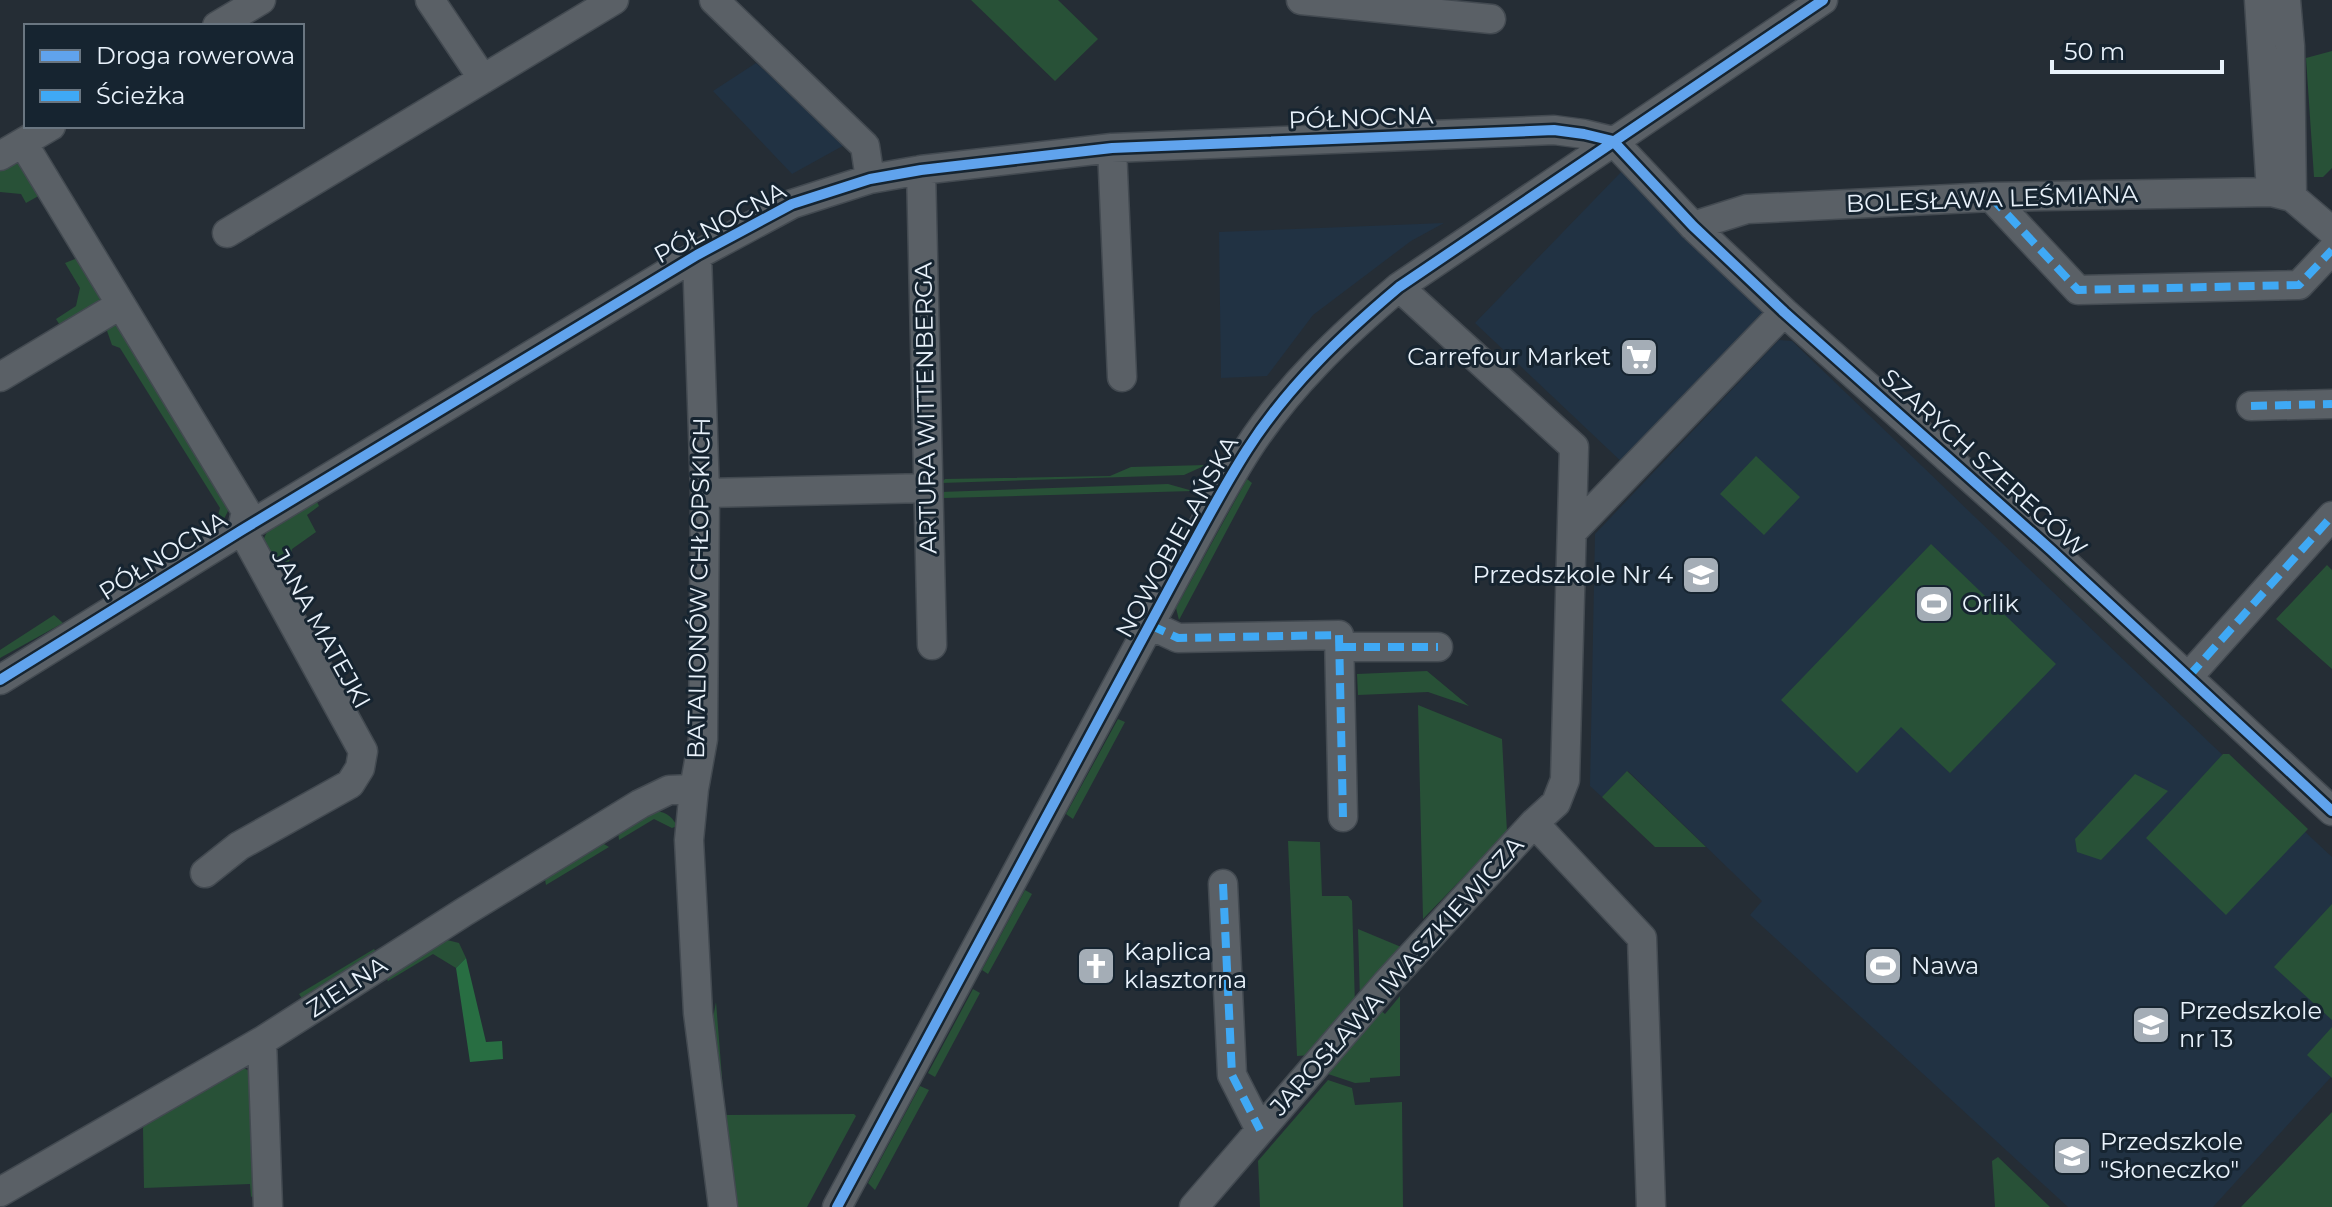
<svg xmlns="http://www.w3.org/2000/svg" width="2332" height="1207" viewBox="0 0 2332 1207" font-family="Montserrat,sans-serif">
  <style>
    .built { fill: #213243 }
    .green { fill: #285137 }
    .forest { fill: #286e42 }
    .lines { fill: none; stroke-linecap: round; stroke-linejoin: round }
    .minor-casing { stroke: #434a51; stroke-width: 31 }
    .minor { stroke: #5a6066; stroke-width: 28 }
    .quiet { stroke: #3fa9f5; stroke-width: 8; stroke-dasharray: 16 8; stroke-linecap: butt }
    .cycleway-casing { stroke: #162430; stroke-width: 15 }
    .cycleway { stroke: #60a3ed; stroke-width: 10 }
    .labels { text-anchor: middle; stroke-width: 6; stroke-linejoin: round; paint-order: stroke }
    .street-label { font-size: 24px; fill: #e9f2fb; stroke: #162430 }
    .poi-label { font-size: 24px; fill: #e9f2fb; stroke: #162430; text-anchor: start }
  </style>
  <rect width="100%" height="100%" fill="#252d35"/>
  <!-- built -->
  <path class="built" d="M 756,63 L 848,143 L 792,174 L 713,91 Z
    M 1622,171 L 1769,314 L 1626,466 L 1475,323 Z
    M 1444,223 L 1411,241 L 1313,315 L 1267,376 L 1221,378 L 1219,232 Z
    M 1779,340 L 1792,341 L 2212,745 L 2332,857 L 2332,1076 L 2213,1207 L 2068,1207 L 1750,915 L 1762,901 L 1628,771 L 1602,797 L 1590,786 L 1595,534 Z"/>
  <!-- green -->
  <path class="green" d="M 971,0 L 1058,0 L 1098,39 L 1055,81 Z
    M 2332,51 L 2332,168 L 2323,177 L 2314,177 L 2306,58 Z
    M 18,159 L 42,194 L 26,203 L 21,194 L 0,192 L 0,164 Z
    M 80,257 L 103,297 L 100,302 L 61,327 L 56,319 L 76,306 L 80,288 L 65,263 Z
    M 111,324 L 124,328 L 229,509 L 223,521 L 215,527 L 220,508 L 120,348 L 112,345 L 106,328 Z
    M 1756,456 L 1800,497 L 1764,535 L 1720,494 Z
    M 1206,465 L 1184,475 L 941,483 L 945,479 L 1110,476 L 1131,467 Z
    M 1247,479 L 1252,483 L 1179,620 L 1176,608 Z
    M 1168,484 L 1193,491 L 944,498 L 940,492 Z
    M 315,498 L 319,506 L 307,515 L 316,532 L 292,549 L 285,580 L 291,591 L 263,542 C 268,520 297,509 315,498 Z
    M 1931,544 L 2056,664 L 1950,773 L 1901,727 L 1857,773 L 1781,700 Z
    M 2039,560 L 2053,561 L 2221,719 L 2222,730 Z
    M 2327,565 L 2332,570 L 2332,669 L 2276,619 Z
    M 54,615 L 63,623 L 0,658 L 0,650 Z
    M 1427,671 L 1469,706 L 1428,692 L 1358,695 L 1357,674 Z
    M 1418,705 L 1502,739 L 1507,832 L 1423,919 Z
    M 1118,719 L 1125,722 L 1073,819 L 1066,814 Z
    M 2223,754 L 2229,754 L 2308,829 L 2226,915 L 2146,838 Z
    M 1627,771 L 1706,847 L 1655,847 L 1602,797 Z
    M 2135,774 L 2168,791 L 2101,860 L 2077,852 L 2075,839 Z
    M 652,810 C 664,812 671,814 677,826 L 672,828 L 654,819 L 619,840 L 618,831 Z
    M 597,840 L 609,847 L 546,885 L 544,874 Z
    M 1288,841 L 1320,842 L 1322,896 L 1348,896 L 1352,901 L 1355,1006 L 1312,1055 L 1297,1056 Z
    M 1025,890 L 1032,894 L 988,974 L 982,970 Z
    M 2332,904 L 2332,1020 L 2274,967 Z
    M 1358,929 L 1406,949 L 1360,1001 Z
    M 443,939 L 459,943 L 466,958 L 456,968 L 433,954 L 388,981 L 385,976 Z
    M 374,949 L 378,955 L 303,1000 L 299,994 Z
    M 973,989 L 980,993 L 935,1077 L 928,1073 Z
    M 1400,996 L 1400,1076 L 1370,1078 L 1370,1082 L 1355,1083 L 1316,1070 L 1380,1010 L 1385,1014 Z
    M 716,1002 L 725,1115 L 854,1114 L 856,1116 L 807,1207 L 730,1207 L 718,1098 L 713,1018 Z
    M 2332,1027 L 2332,1078 L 2307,1055 Z
    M 239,1065 L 249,1071 L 256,1194 L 251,1197 L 250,1184 L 144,1188 L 143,1128 L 148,1116 Z
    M 1328,1080 L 1352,1088 L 1355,1105 L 1402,1102 L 1403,1207 L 1260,1207 L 1258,1161 Z
    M 920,1086 L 929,1090 L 875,1190 L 868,1183 Z
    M 2332,1112 L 2332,1207 L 2241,1207 Z
    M 1998,1157 L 2050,1207 L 1995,1207 L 1992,1161 Z"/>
  <!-- forest -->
  <path class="forest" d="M 466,958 L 486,1042 L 502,1041 L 503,1059 L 470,1062 L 456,968 Z"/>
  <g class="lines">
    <defs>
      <path id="minor" d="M 430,0 L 483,79
        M 714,0 L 865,146 L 870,179
        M 1301,0 L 1491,19
        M 2259,0 L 2271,192
        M 2286,0 L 2290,46 L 2292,197
        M 217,26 L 261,0
        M 1613,141 L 1693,226 L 1784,312 L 2051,550 L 2332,811
        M 23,143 L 246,511 L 242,530 L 363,751 L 360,768 L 350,784 L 239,846 L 205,873
        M 1112,148 L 1122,377
        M 0,156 L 51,126
        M 921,170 L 932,645
        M 1991,197 L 2078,290 L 2299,285 L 2332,250
        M 1693,226 L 1747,209 L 1991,197 L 2271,192 L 2292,197 L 2332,231
        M 227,233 L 614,0
        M 697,255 L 705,493 L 703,739 L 694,789 L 689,840 L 698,1013 L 723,1207
        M 1399,287 L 1574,447 L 1565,780 L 1556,803 L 1534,823 L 1642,938 L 1651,1207
        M 0,377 L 120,305
        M 2251,406 L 2332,404
        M 705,493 L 928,488
        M 1572,532 L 1784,312
        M 1150,625 L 1178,638 L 1339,635 L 1343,817
        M 1340,647 L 1438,647
        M 2189,676 L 2332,516
        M 0,680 L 242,530 L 697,255 L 792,204 L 870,179 L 921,170 L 1112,148 L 1554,130 L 1584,134 L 1613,141
        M 1223,884 L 1232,1075 L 1260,1130
        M 262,1041 L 268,1207
        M 0,1192 L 262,1041 L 464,912 L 640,804 L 669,790 L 694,789
        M 837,1207 L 1177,574 C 1200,532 1222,489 1247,450 C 1288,386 1342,335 1399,287 L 1823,0
        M 1194,1207 L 1386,984 L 1534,823"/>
    </defs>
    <!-- minor casing -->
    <use href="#minor" class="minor-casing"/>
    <!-- minor -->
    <use href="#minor" class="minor"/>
    <!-- quiet -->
    <path class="quiet" d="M 1991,197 L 2078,290 L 2299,285 L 2332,250
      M 2251,406 L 2332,404
      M 1150,625 L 1178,638 L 1339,635 L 1343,817
      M 1340,647 L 1438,647
      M 2189,676 L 2332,516
      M 1223,884 L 1232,1075 L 1260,1130"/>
    <defs>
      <path id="cycleway" d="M 1613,141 L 1693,226 L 1784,312 L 2051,550 L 2332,811
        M 0,680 L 242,530 L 697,255 L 792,204 L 870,179 L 921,170 L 1112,148 L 1554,130 L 1584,134 L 1613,141
        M 837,1207 L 1177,574 C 1200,532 1222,489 1247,450 C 1288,386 1342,335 1399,287 L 1823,0"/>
    </defs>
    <!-- cycleway casing -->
    <use href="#cycleway" class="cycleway-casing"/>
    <!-- cycleway -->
    <use href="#cycleway" class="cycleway"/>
  </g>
  <!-- icons -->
  <defs>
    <symbol id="supermarket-square" viewBox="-11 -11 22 22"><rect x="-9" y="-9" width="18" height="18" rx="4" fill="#a4adb6" stroke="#162430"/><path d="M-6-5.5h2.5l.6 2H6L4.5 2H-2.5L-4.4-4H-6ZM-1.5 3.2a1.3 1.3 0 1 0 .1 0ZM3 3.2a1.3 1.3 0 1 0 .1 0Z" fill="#fff"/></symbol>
    <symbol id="school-square" viewBox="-11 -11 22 22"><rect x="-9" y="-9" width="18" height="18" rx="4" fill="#a4adb6" stroke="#162430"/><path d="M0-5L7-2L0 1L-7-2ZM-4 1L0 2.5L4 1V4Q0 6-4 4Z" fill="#fff"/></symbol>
    <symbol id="stadium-square" viewBox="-11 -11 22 22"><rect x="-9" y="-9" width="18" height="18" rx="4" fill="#a4adb6" stroke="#162430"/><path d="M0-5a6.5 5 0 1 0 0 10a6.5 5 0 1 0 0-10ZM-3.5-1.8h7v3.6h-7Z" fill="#fff"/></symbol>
    <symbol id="church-square" viewBox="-11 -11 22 22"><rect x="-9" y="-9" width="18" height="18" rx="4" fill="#a4adb6" stroke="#162430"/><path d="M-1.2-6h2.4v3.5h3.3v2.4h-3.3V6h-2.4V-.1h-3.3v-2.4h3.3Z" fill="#fff"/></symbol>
  </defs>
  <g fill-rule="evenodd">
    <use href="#supermarket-square" x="1617" y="335" width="44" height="44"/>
    <use href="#school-square" x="1679" y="553" width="44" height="44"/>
    <use href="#stadium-square" x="1912" y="582" width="44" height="44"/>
    <use href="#church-square" x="1074" y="944" width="44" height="44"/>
    <use href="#stadium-square" x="1861" y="944" width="44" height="44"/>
    <use href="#school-square" x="2129" y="1003" width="44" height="44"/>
    <use href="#school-square" x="2050" y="1134" width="44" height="44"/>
  </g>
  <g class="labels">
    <!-- street labels -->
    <g class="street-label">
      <text transform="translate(1361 118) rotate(-2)" y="8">PÓŁNOCNA</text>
      <text transform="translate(1992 199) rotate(-2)" y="8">BOLESŁAWA LEŚMIANA</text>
      <text transform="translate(720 223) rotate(-28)" y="8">PÓŁNOCNA</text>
      <text transform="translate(926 408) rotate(-91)" y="8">ARTURA WITTENBERGA</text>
      <text transform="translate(1984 463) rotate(42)" y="8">SZARYCH SZEREGÓW</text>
      <text transform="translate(1177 537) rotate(-61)" y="8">NOWOBIELAŃSKA</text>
      <text transform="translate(163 556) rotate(-32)" y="8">PÓŁNOCNA</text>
      <text transform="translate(699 588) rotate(-89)" y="8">BATALIONÓW CHŁOPSKICH</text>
      <text transform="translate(321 629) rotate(61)" y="8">JANA MATEJKI</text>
      <text transform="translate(1397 976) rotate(-48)" y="8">JAROSŁAWA IWASZKIEWICZA</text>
      <text transform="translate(347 987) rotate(-33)" y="8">ZIELNA</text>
    </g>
    <!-- poi labels -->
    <g class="poi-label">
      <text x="1611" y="365" text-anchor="end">Carrefour Market</text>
      <text x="1673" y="583" text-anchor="end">Przedszkole Nr 4</text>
      <text x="1962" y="612">Orlik</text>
      <text x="1124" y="960">Kaplica<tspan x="1124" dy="28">klasztorna</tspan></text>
      <text x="1911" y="974">Nawa</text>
      <text x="2179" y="1019">Przedszkole<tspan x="2179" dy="28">nr 13</tspan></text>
      <text x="2100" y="1150">Przedszkole<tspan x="2100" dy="28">"Słoneczko"</tspan></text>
    </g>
  </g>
  <!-- legend -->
  <rect x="24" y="24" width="280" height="104" fill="#162430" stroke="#6a7681" stroke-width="2"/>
  <rect x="40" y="50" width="40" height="12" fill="#60a3ed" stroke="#6a7681" stroke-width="2"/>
  <text x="96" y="64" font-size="24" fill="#e9f2fb">Droga rowerowa</text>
  <rect x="40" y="90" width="40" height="12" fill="#3fa9f5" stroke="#6a7681" stroke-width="2"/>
  <text x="96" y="104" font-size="24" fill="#e9f2fb">Ścieżka</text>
  <!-- scale -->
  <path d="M2052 60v12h170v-12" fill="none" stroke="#e9f2fb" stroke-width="4"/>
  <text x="2064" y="60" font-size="24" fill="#e9f2fb" stroke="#162430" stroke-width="6" paint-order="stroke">50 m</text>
</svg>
